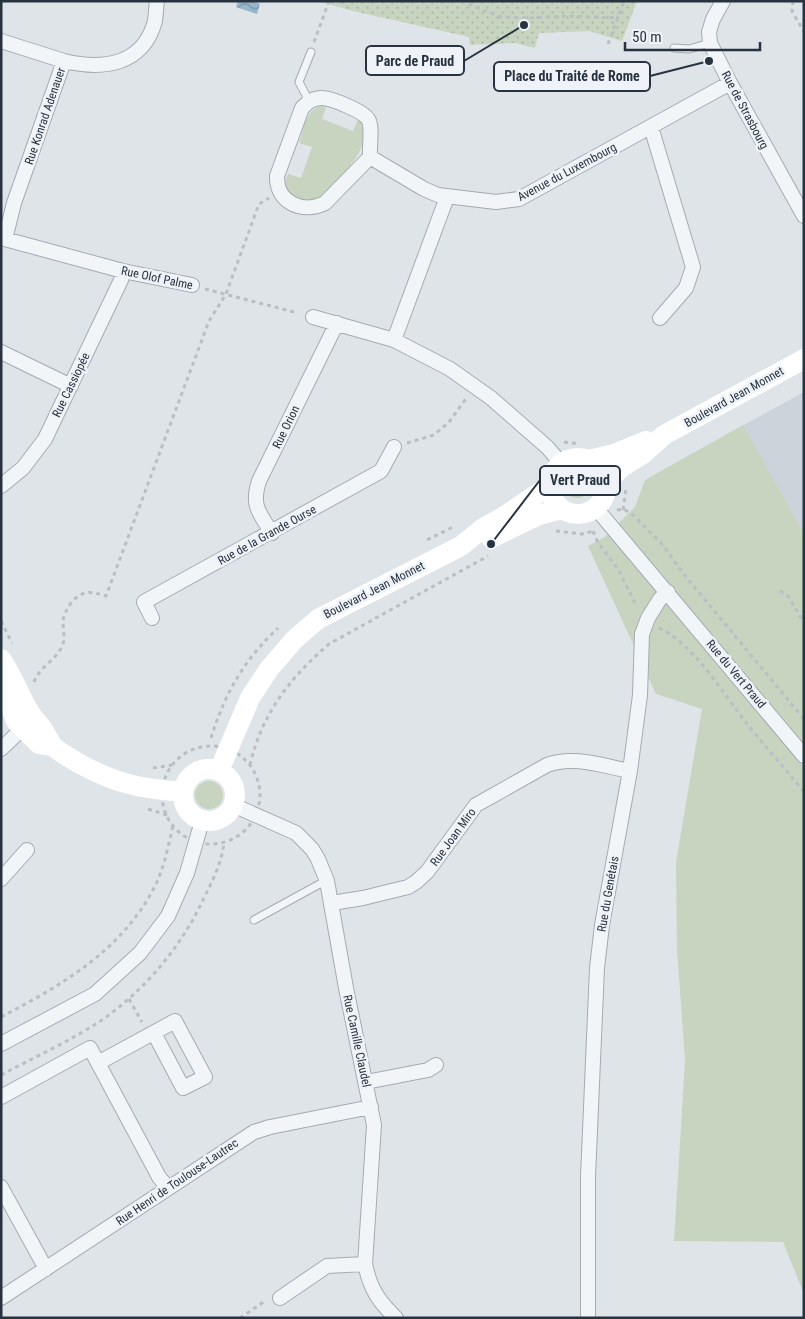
<svg xmlns="http://www.w3.org/2000/svg" width="805" height="1319" viewBox="0 0 805 1319" font-family="'Roboto Condensed',sans-serif">
  <style>
    .built { fill: #cdd3db }
    .grass { fill: #c7d4c0 }
    .park { fill: url(#park-dots) }
    .water { fill: url(#water-waves) }
    .lines { fill: none; stroke-linecap: round; stroke-linejoin: round }
    .lane-casing { stroke: #a4abb3; stroke-width: 9 }
    .street-casing { stroke: #a4abb3; stroke-width: 16 }
    .path { stroke: #b9bfc4; stroke-width: 3; stroke-dasharray: 4 4; stroke-linecap: butt }
    .lane { stroke: #f2f5f7; stroke-width: 7 }
    .street { stroke: #f2f5f7; stroke-width: 14 }
    .secondary { stroke: #fff; stroke-width: 20 }
    .labels { text-anchor: middle; stroke-width: 5; stroke-linejoin: round; paint-order: stroke }
    .street-label { font-size: 12px; fill: #273341; stroke: #eff3f7 }
    .leader { fill: none; stroke: #273341; stroke-width: 2 }
    .callout-dot { fill: #273341; stroke: #eff3f7; stroke-width: 2 }
    .callout { fill: #eff3f7; stroke: #273341; stroke-width: 2 }
    .callout-label { font-size: 14px; text-anchor: middle; font-weight: bold; fill: #273341 }
  </style>
  <defs>
    <pattern id="park-dots" width="8" height="8" patternUnits="userSpaceOnUse" patternTransform="scale(1.25)"><rect width="8" height="8" fill="#c7d4c0"/><path d="M2 2h.1M6 6h.1" fill="none" stroke="#abb6a6" stroke-width="1.8" stroke-linecap="round"/></pattern>
    <pattern id="water-waves" width="16" height="10" patternUnits="userSpaceOnUse" patternTransform="scale(1.25)"><rect width="16" height="10" fill="#98b6cb"/><path d="M0 5q4-4 8 0t8 0" fill="none" stroke="#7c95a6"/></pattern>
  </defs>
  <rect width="100%" height="100%" fill="#dfe4e9"/>
  <!-- built -->
  <path class="built" d="M 804,392 L 804,534 L 740,427 Z"/>
  <!-- grass -->
  <path class="grass" d="M 323,106 L 326,108 L 322,119 L 353,131 L 358,120 L 364,126 C 368,154 341,175 325,196 C 309,208 293,200 284,185 L 288,174 L 301,178 L 312,147 L 299,143 C 304,128 305,109 323,106 Z
    M 743,425 L 804,534 L 804,1294 L 783,1242 L 674,1241 L 685,1060 L 677,949 L 676,862 L 702,709 L 656,694 L 588,546 L 605,537 L 635,507 L 645,480 Z
    M565 486a12 12 0 1 1 24 0a12 12 0 1 1-24 0Z
    M195 795a14 14 0 1 1 28 0a14 14 0 1 1-28 0Z"/>
  <!-- park -->
  <path class="park" d="M 318,1 L 637,1 L 622,41 L 589,31 L 539,33 L 535,48 L 515,43 L 470,45 L 469,37 L 353,11 Z"/>
  <!-- water -->
  <path class="water" d="M 238,1 L 253,1 L 260,4 L 257,14 L 236,7 Z"/>
  <g class="lines">
    <defs>
      <path id="lane" d="M 674,48 L 689,49 L 710,43
        M 309,101 L 299,82 L 311,52
        M 254,920 L 327,880"/>
      <path id="street" d="M 723,1 L 713,19 L 709,32 L 710,43 L 730,83 L 804,216
        M 1,41 L 64,61
        M 651,127 L 693,267 L 686,288 L 660,318
        M 370,157 L 325,203 C 303,214 276,203 277,176 L 302,108 C 308,102 313,98 322,98 C 331,98 363,111 368,119 C 373,126 369,148 370,157 L 424,189 L 438,195 L 496,202 L 519,199 L 730,83
        M 1,238 L 123,271 L 192,285
        M 5,239 L 14,203 L 64,61 C 102,70 143,66 155,21 C 156,14 156,7 157,1
        M 313,317 L 394,340 L 450,369 L 491,398 L 547,447 L 561,463
        M 394,340 L 447,197
        M 1,352 L 71,386
        M 1,486 L 23,468 L 45,439 L 121,280 L 123,271
        M 592,510 L 600,513 L 804,756
        M 272,533 C 259,513 251,505 259,481 L 337,323
        M 152,618 L 144,602 L 381,471 L 394,447
        M 1,749 L 22,729
        M 233,805 L 296,833 L 312,849 L 318,859 L 327,881 L 346,988 L 374,1125 L 365,1264 C 370,1288 378,1301 396,1318
        M 1,879 L 27,850
        M 332,903 L 363,898 L 408,887 L 416,882 L 427,872 L 476,805 L 547,765 C 573,755 603,766 630,771
        M 154,1033 L 183,1088 L 205,1077 L 175,1021 L 98,1063 L 159,1177 L 168,1188
        M 1,1044 L 95,994 L 140,953 L 168,916 L 187,873 L 202,821
        M 366,1082 L 428,1070 L 436,1065
        M 1,1097 L 90,1048 L 98,1063
        M 1,1187 L 46,1269
        M 1,1298 L 254,1132 L 270,1127 L 371,1107
        M 280,1298 L 327,1266 L 365,1264
        M 588,1318 L 588,1177 L 597,968 L 602,925 L 630,771 L 640,695 L 642,634 L 648,618 L 660,599 L 668,592"/>
    </defs>
    <!-- lane casing -->
    <use href="#lane" class="lane-casing"/>
    <!-- street casing -->
    <use href="#street" class="street-casing"/>
    <!-- path -->
    <path class="path" d="M 461,1 L 501,17 L 529,18 L 566,16 L 618,18
      M 793,1 L 792,11 L 804,32
      M 314,42 L 329,1
      M 608,44 L 624,1
      M 205,289 L 298,313
      M 564,442 L 579,444
      M 407,443 L 434,435 L 449,422 L 467,397
      M 617,510 L 624,509 L 633,515 L 662,544 L 686,577 L 804,719
      M 623,510 L 626,489
      M 556,531 L 582,534 L 594,531
      M 593,531 L 598,543 L 618,569 L 637,607
      M 427,540 L 453,527
      M 780,591 L 788,596 L 804,623
      M 1,621 L 12,643
      M 659,628 C 692,642 725,696 747,724 C 766,747 785,769 804,792
      M 34,682 C 40,666 57,660 63,644 C 65,637 63,628 63,621 C 64,614 67,609 71,603 C 81,590 92,591 106,596 L 209,321 L 226,294 L 259,204 L 269,198
      M 211,738 C 225,693 244,660 278,628
      M162 795a49 49 0 1 1 98 0a49 49 0 1 1-98 0Z
      M 250,765 C 262,713 290,678 329,644 L 488,556
      M 153,768 L 172,765
      M 148,809 L 167,815
      M 129,999 L 142,1022
      M 1,1017 C 62,985 121,951 154,888 C 164,869 168,846 173,826
      M 1,1075 C 35,1057 70,1041 102,1020 C 146,989 181,947 204,898 C 213,879 222,863 224,842
      M 240,1318 L 265,1301"/>
    <!-- lane -->
    <use href="#lane" class="lane"/>
    <!-- street -->
    <use href="#street" class="street"/>
    <!-- secondary -->
    <path class="secondary" d="M550 486a28 28 0 1 1 56 0a28 28 0 1 1-56 0Z
      M 589,460 L 614,454 L 646,441
      M 606,483 L 622,467 L 643,454 L 664,435 L 804,359
      M 491,538 L 539,515 L 561,509
      M 1,659 C 13,676 19,695 30,713 C 34,719 40,725 44,731 C 47,736 50,743 54,747 C 62,754 72,759 80,764 C 119,785 139,788 183,792
      M 1,684 L 16,721 L 39,744 L 53,746
      M183 795a26 26 0 1 1 52 0a26 26 0 1 1-52 0Z
      M 219,771 L 250,698 L 269,669 L 294,640 L 318,619 L 461,546 L 483,528 L 503,517 L 549,486"/>
  </g>
  <g class="labels">
    <!-- street labels -->
    <g class="street-label">
      <text transform="translate(745 110) rotate(62)" y="4">Rue de Strasbourg</text>
      <text transform="translate(45 116) rotate(-71)" y="4">Rue Konrad Adenauer</text>
      <text transform="translate(567 172) rotate(-28)" y="4">Avenue du Luxembourg</text>
      <text transform="translate(157 278) rotate(12)" y="4">Rue Olof Palme</text>
      <text transform="translate(71 385) rotate(-64)" y="4">Rue Cassiopée</text>
      <text transform="translate(734 397) rotate(-29)" y="4">Boulevard Jean Monnet</text>
      <text transform="translate(286 427) rotate(-64)" y="4">Rue Orion</text>
      <text transform="translate(267 535) rotate(-29)" y="4">Rue de la Grande Ourse</text>
      <text transform="translate(374 590) rotate(-27)" y="4">Boulevard Jean Monnet</text>
      <text transform="translate(736 674) rotate(50)" y="4">Rue du Vert Praud</text>
      <text transform="translate(453 837) rotate(-54)" y="4">Rue Joan Miro</text>
      <text transform="translate(608 894) rotate(-80)" y="4">Rue du Genétais</text>
      <text transform="translate(357 1041) rotate(78)" y="4">Rue Camille Claudel</text>
      <text transform="translate(177 1182) rotate(-34)" y="4">Rue Henri de Toulouse-Lautrec</text>
    </g>
  </g>
  <!-- callouts -->
  <path class="leader" d="M524 25L464 61M709 61L650 76M491 544L540 480"/>
  <g class="callout-dot">
    <circle cx="524" cy="25" r="5"/>
    <circle cx="709" cy="61" r="5"/>
    <circle cx="491" cy="544" r="5"/>
  </g>
  <g class="callout">
    <rect x="366" y="46" width="98" height="29" rx="5"/>
    <rect x="494" y="62" width="156" height="29" rx="5"/>
    <rect x="540" y="466" width="80" height="29" rx="5"/>
  </g>
  <g class="callout-label">
    <text x="415" y="66">Parc de Praud</text>
    <text x="572" y="81">Place du Traité de Rome</text>
    <text x="580" y="485">Vert Praud</text>
  </g>
  <!-- border -->
  <rect width="805" height="1319" fill="none" stroke="#273341" stroke-width="5"/>
  <!-- scale -->
  <path d="M625 42v8h135v-8" fill="none" stroke="#273341" stroke-width="2.5"/>
  <text x="632" y="42" font-size="15" fill="#273341" stroke="#eff3f7" stroke-width="4" paint-order="stroke">50 m</text>
</svg>
